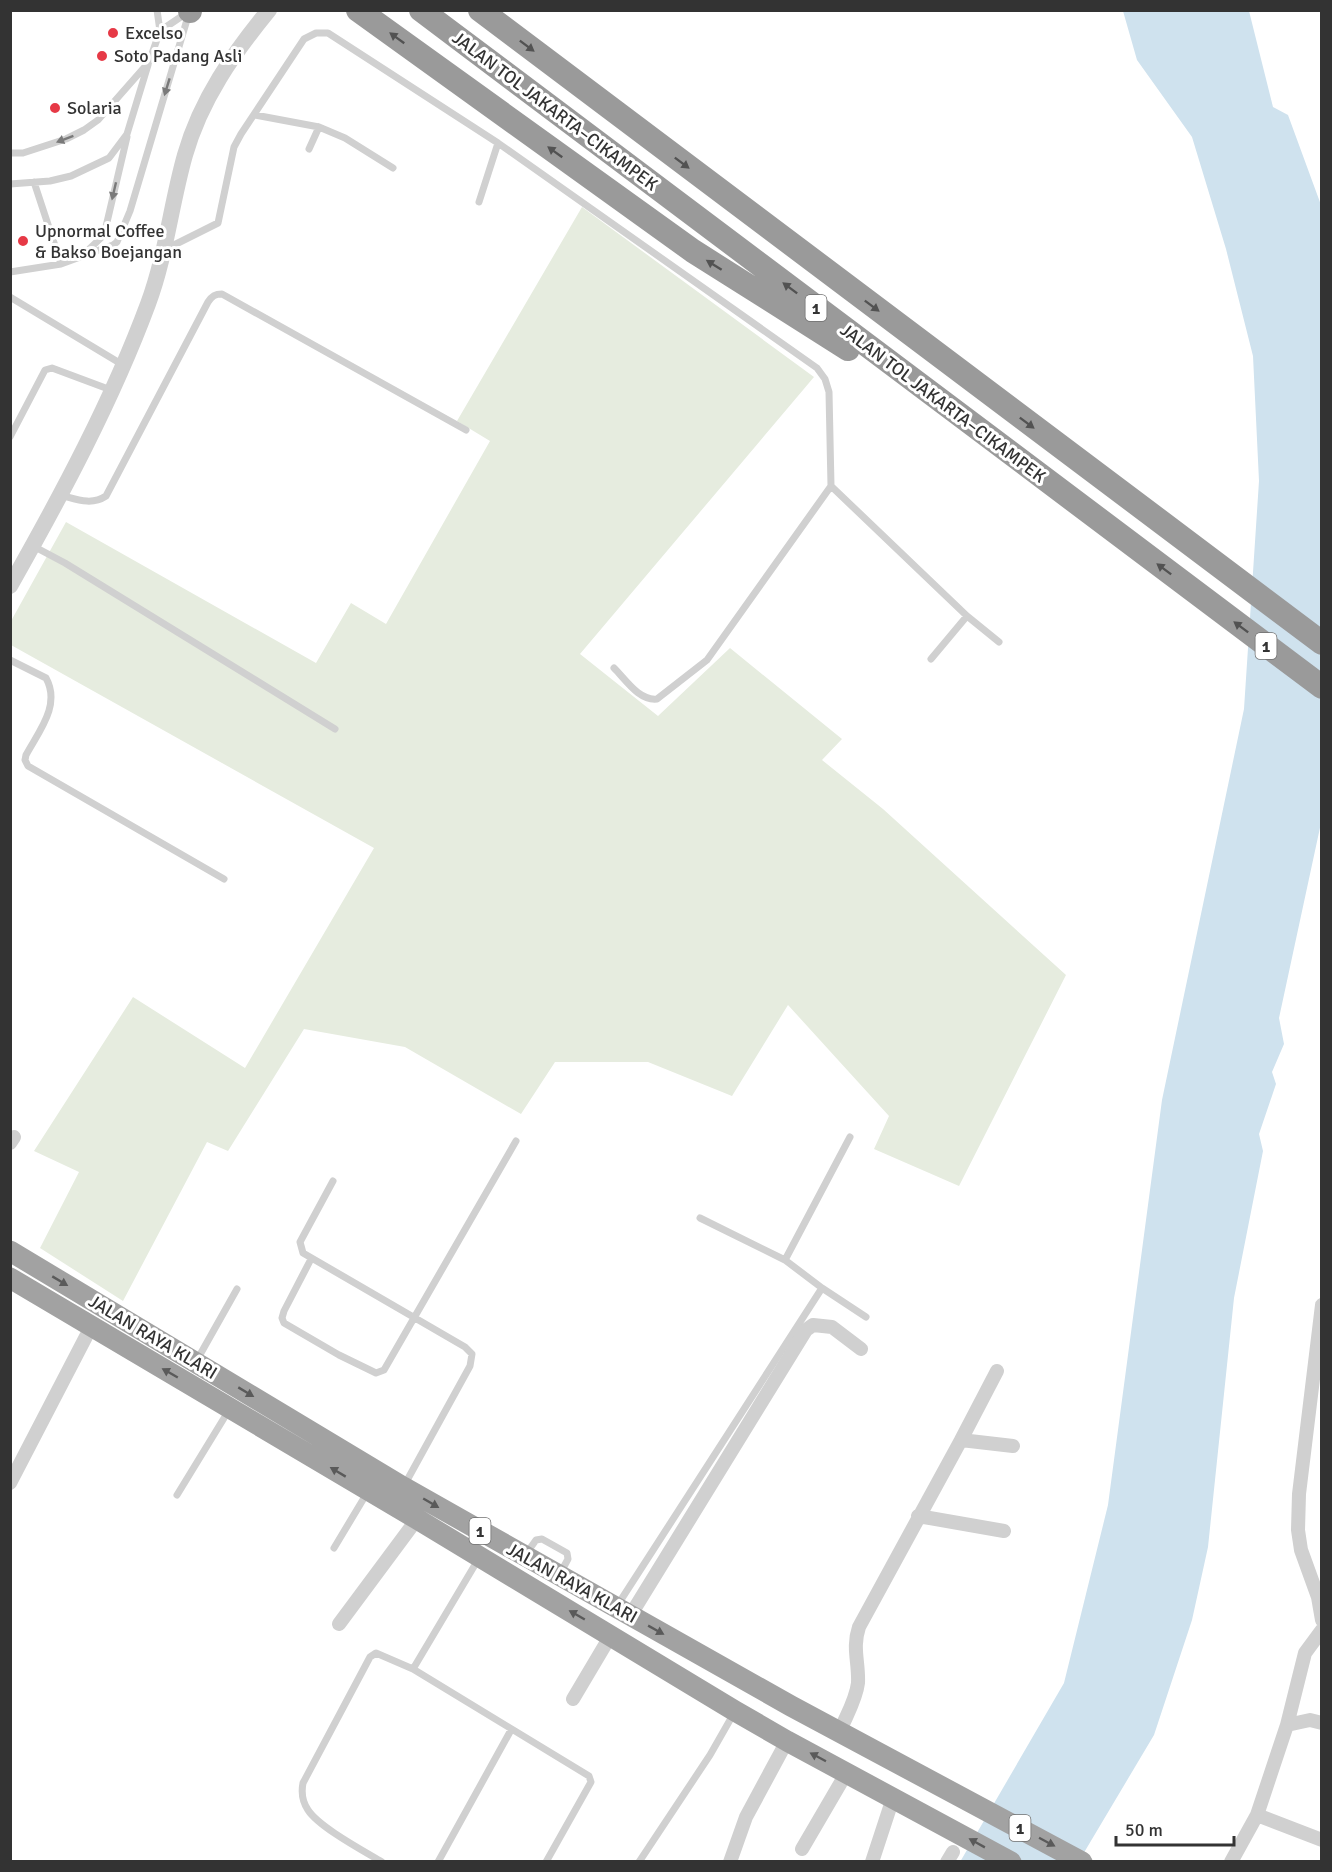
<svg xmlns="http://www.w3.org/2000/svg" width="1332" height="1872" viewBox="0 0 1332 1872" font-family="Signika,sans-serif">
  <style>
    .green { fill: #e6ecdf }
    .water { fill: #cfe2ee }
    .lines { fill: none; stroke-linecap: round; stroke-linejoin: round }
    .service { stroke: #d0d0d0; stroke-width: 7 }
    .minor { stroke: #d0d0d0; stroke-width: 14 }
    .tertiary { stroke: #d0d0d0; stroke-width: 16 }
    .trunk { stroke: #a2a2a2; stroke-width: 21 }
    .motorway { stroke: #9a9a9a; stroke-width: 24 }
    .oneway { fill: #525252 }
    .oneway2 { fill: #7a7a7a }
    .oneway3 { fill: #5a5a5a }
    .poi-dot { fill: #e63946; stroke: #fff; stroke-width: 2 }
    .labels { text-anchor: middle; stroke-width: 6; stroke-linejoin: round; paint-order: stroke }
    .shield { fill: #fff; stroke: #707070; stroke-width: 1.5 }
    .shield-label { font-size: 16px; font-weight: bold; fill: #333 }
    .poi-label { font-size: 18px; fill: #333; stroke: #fff; text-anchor: start }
    .street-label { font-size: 18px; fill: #333; stroke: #fff }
  </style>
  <rect width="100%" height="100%" fill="#fff"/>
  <!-- green -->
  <path class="green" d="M 582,207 L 814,377 L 580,654 L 658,716 L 730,648 L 842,739 L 822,760 L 883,809 L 1066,975 L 959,1186 L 874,1149 L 889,1116 L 788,1005 L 732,1096 L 648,1062 L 555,1062 L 521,1114 L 405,1047 L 304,1029 L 228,1151 L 207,1142 L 123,1301 L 40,1248 L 79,1172 L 34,1151 L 133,997 L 245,1068 L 374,848 L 11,645 L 11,621 L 66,522 L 316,663 L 351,603 L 386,624 L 490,441 L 457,421 Z"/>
  <!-- water -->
  <path class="water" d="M 1123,11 L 1249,11 L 1273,107 L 1288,115 L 1321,205 L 1321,823 L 1279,1018 L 1284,1044 L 1272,1072 L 1276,1084 L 1259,1134 L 1263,1151 L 1234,1298 L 1208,1547 L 1192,1620 L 1154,1735 L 1079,1861 L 960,1862 L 1064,1683 L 1108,1505 L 1162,1100 L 1244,709 L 1259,481 L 1253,356 L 1226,249 L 1192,137 L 1137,60 Z"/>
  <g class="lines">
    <!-- service -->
    <path class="service" d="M 157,10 L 160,31
      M 255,115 L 319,127 L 345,138 L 393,168
      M 309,149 L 319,127
      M 10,153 L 23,153 L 66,139 L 84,130 L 98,120 L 149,62 L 160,31 L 188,12
      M 34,182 L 61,264
      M 10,184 L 50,181 L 71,176 L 109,158 L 127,134 L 148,65
      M 479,202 L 498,143
      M 166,249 L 218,223 L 234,147 L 241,134 L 304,39 L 316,33 L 328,33 L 498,143 L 817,368 L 825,379 L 829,392 L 831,486 L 967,616 L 999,642
      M 85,253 L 104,235 L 127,137
      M 10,272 L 61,264 L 113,245 L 117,242 L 130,211 L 189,13
      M 10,297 L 123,365
      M 10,437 L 45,370 L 52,368 L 111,390
      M 60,495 C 76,499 91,506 106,496 L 208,302 C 212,296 215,294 222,294 L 466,430
      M 33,546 L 65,563 L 335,729
      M 931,659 L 967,616
      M 10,660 L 46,678 C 61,705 39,731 26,755 L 25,760 L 28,766 L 224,879
      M 614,668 C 626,680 639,701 657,699 L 707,660 L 831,486
      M 333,1181 L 300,1242 L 303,1253 L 465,1347 L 472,1354 L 470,1366 L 405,1484
      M 311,1259 L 284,1311 L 282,1318 L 284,1323 L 339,1355 L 376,1373 L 384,1370 L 516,1141
      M 785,1260 L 850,1137
      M 822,1288 L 866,1317
      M 197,1360 L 237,1289
      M 177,1495 L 229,1410
      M 334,1548 L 367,1493
      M 526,1554 L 536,1540 L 542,1539 L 567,1553 L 568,1559 L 561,1572
      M 617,1606 L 822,1288 L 785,1260 L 700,1218
      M 413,1669 L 589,1776 L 591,1782 L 546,1862
      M 382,1862 C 362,1850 319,1827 308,1810 C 302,1801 301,1793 303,1783 L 370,1657 L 376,1653 L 413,1669 L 479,1558
      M 438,1862 L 511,1730
      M 639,1862 L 710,1755 L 734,1713"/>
    <!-- minor -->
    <path class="minor" d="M 10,1143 L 14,1137
      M 1322,1305 L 1299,1494 L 1298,1530 L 1301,1550 L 1318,1597 L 1322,1620
      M 961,1440 L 997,1371
      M 10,1483 L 91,1327
      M 918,1516 L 1004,1531
      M 630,1616 L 806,1330 L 813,1325 L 832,1327 L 861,1349
      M 339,1624 L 417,1519
      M 573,1699 L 611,1635
      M 1287,1725 L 1310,1720 L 1322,1723
      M 840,1731 C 846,1716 856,1700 858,1683 C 859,1662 852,1648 859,1627 L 961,1440 L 1013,1446
      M 1257,1815 L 1322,1840
      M 802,1849 L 847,1772
      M 730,1862 L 746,1817 L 787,1741
      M 872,1862 L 893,1798
      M 947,1862 L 953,1852
      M 1231,1862 L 1257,1815 L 1287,1725 L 1305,1653 L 1322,1630"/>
    <!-- tertiary -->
    <path class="tertiary" d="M 10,586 C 61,496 112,401 148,304 C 166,256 171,204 185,155 C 201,99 233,54 269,10"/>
    <!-- trunk -->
    <path class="trunk" d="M 10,1251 L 403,1487 L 791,1706 L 1082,1862
      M 10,1278 L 417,1519 L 735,1711 L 787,1741 L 1011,1862"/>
    <!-- motorway -->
    <path class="motorway" d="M 358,10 L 693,251 L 848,349
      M 421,10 L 1322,687
      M 480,10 L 1322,643
      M 190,11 L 190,10"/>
  </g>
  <!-- one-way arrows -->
  <defs><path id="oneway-solid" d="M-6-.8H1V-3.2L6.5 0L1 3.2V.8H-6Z" transform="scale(1.5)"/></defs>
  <g class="oneway">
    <use href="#oneway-solid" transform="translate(397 38) rotate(-144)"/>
    <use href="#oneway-solid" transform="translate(527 46) rotate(37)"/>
    <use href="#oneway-solid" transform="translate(555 152) rotate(-144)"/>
    <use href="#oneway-solid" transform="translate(682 163) rotate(37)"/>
    <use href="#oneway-solid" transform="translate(714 265) rotate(-148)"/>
    <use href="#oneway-solid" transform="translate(790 288) rotate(-143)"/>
    <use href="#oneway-solid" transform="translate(872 306) rotate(37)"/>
    <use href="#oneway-solid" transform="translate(1027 423) rotate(37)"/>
    <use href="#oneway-solid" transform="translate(1164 569) rotate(-143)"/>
    <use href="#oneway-solid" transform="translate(1241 627) rotate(-143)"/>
  </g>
  <g class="oneway2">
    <use href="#oneway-solid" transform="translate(167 87) rotate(107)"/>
    <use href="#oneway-solid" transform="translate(65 139) rotate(159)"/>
    <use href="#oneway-solid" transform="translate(114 191) rotate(103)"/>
  </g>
  <g class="oneway3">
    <use href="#oneway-solid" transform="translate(60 1281) rotate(31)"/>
    <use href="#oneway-solid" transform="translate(170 1373) rotate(-150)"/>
    <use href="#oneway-solid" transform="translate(246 1392) rotate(31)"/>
    <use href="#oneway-solid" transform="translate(338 1472) rotate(-149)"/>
    <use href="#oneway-solid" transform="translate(431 1503) rotate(30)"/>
    <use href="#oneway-solid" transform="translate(577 1615) rotate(-150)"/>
    <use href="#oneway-solid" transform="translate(656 1630) rotate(29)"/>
    <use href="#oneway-solid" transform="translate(818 1757) rotate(-152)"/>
    <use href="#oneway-solid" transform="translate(1047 1842) rotate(28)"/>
    <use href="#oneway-solid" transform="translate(977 1843) rotate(-151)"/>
  </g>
  <!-- markers -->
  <g class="poi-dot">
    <circle cx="113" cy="33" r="6"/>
    <circle cx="102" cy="56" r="6"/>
    <circle cx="55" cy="108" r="6"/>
    <circle cx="23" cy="241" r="6"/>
  </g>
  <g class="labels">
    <!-- shield labels -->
    <g class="shield">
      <rect x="805.5" y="295" width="21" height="26" rx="4.5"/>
      <rect x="1255.5" y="633" width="21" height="26" rx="4.5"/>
      <rect x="469.5" y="1518" width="21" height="26" rx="4.5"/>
      <rect x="1009.5" y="1815" width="21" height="26" rx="4.5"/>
    </g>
    <g class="shield-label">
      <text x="816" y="314">1</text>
      <text x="1266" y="652">1</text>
      <text x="480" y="1537">1</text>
      <text x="1020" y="1834">1</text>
    </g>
    <!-- poi labels -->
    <g class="poi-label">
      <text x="125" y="39">Excelso</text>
      <text x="114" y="62">Soto Padang Asli</text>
      <text x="67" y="114">Solaria</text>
      <text x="35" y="237">Upnormal Coffee<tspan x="35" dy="21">&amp; Bakso Boejangan</tspan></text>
    </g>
    <!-- street labels -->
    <g class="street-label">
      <text transform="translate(555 111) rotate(37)" y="6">JALAN TOL JAKARTA–CIKAMPEK</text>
      <text transform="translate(943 403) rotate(37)" y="6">JALAN TOL JAKARTA–CIKAMPEK</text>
      <text transform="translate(153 1337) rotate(31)" y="6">JALAN RAYA KLARI</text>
      <text transform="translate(572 1583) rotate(29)" y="6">JALAN RAYA KLARI</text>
    </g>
  </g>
  <!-- border -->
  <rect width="1332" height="1872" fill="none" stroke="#333333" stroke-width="24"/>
  <!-- scale -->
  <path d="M1116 1836v9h118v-9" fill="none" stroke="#333333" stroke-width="3"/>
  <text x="1125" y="1836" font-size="18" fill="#333333" stroke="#ffffff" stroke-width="4.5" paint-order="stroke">50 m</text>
</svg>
